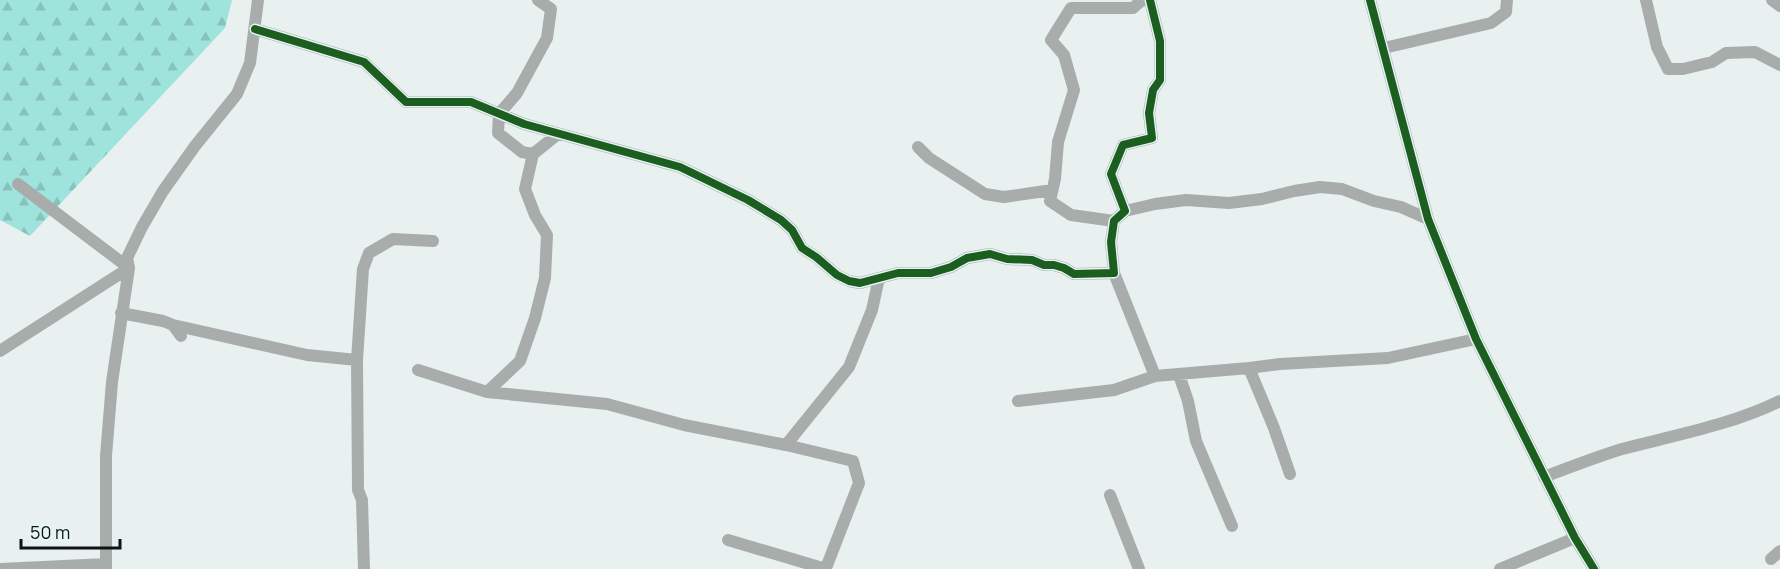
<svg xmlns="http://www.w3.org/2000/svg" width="1780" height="569" viewBox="0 0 1780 569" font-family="Manrope,sans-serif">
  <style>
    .forest { fill: url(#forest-firs) }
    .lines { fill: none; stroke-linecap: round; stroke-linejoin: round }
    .minor { stroke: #a8adac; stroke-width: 12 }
    .cycleway-casing { stroke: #e4f5f3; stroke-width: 11 }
    .cycleway { stroke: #1b5e20; stroke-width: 8 }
  </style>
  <defs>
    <pattern id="forest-firs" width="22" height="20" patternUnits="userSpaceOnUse" patternTransform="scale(1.5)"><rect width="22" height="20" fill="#9fe3dd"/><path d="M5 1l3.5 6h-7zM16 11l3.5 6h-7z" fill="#88c2bd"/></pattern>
  </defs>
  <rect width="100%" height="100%" fill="#e8f1f0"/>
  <!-- forest -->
  <path class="forest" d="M 0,0 L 232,0 L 225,28 L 30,236 L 0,220 Z"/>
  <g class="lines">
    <!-- minor -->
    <path class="minor" d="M 1370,0 L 1428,219 L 1476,339 L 1575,538 L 1594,569
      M 1646,0 L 1657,47 L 1668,69 L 1683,69 L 1712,62 L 1726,53 L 1755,52 L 1780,65
      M 1772,0 L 1780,6
      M 255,29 L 364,62 L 406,102 L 471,102 L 524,124 L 680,167 L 748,200 L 781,220 L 792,230 L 802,248 L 816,257 L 837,275 L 849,281 L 860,283 L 898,273 L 931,273 L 951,267 L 967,258 L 990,254 L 1007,259 L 1032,260 L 1044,265 L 1054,265 L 1064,268 L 1074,274 L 1114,273 L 1111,242 L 1114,221 L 1125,211 L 1111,174 L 1123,145 L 1152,138 L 1149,113 L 1153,90 L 1160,80 L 1160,41 L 1150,0
      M 1384,48 L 1491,23 L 1506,12 L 1507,0
      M 918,147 L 929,158 L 985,194 L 1004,197 L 1052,190
      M 533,154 L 522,152 L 498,133 L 499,114 L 517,93 L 547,38 L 551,9 L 538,0
      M 18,184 L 129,268
      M 1125,211 L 1155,204 L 1186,200 L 1229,203 L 1262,199 L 1294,191 L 1320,187 L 1342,189 L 1374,201 L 1401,207 L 1428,219
      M 1114,221 L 1071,215 L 1050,201 L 1055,179 L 1058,142 L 1074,90 L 1064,55 L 1051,40 L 1071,8 L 1133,8 L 1142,0
      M 1114,273 L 1155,376
      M 121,313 L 163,321 L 173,325 L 181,336
      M 173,325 L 307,355 L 357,360
      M 0,351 L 129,268
      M 1249,368 L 1274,428 L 1290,474
      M 418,370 L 487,392 L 607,404 L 684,425 L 786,445 L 853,461 L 859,483 L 826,568
      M 1179,375 L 1188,401 L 1196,441 L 1232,526
      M 487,392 L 520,361 L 535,318 L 545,278 L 547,235 L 535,215 L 525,189 L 533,154 L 558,134
      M 1018,401 L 1114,390 L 1155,376 L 1249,368 L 1280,364 L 1388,358 L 1476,339
      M 786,445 L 849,367 L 872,310 L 879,278
      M 1544,477 C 1570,467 1596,457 1622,449 C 1676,435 1731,425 1780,401
      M 1110,495 L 1139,569
      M 728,540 L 826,569
      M 1771,559 L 1780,551
      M 0,569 L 106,564
      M 106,569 L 106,456 L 112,382 L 129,268 L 127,258 L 142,227 L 163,191 L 195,146 L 237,94 L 250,63 L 258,0
      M 364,569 L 362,500 L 358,490 L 357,360 L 363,269 L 369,253 L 393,239 L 433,241
      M 1500,569 L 1575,538"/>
    <defs>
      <path id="cycleway" d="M 1370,0 L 1428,219 L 1476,339 L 1575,538 L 1594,569
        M 255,29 L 364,62 L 406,102 L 471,102 L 524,124 L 680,167 L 748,200 L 781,220 L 792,230 L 802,248 L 816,257 L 837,275 L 849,281 L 860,283 L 898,273 L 931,273 L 951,267 L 967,258 L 990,254 L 1007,259 L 1032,260 L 1044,265 L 1054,265 L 1064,268 L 1074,274 L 1114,273 L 1111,242 L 1114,221 L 1125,211 L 1111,174 L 1123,145 L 1152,138 L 1149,113 L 1153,90 L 1160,80 L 1160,41 L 1150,0"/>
    </defs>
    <!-- cycleway casing -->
    <use href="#cycleway" class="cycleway-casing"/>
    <!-- cycleway -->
    <use href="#cycleway" class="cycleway"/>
  </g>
  <!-- scale -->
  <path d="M21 539v9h99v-9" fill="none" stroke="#0e1413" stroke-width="3"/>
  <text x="30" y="539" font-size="18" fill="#0e1413" stroke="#e4f5f3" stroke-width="4.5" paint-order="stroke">50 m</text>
</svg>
